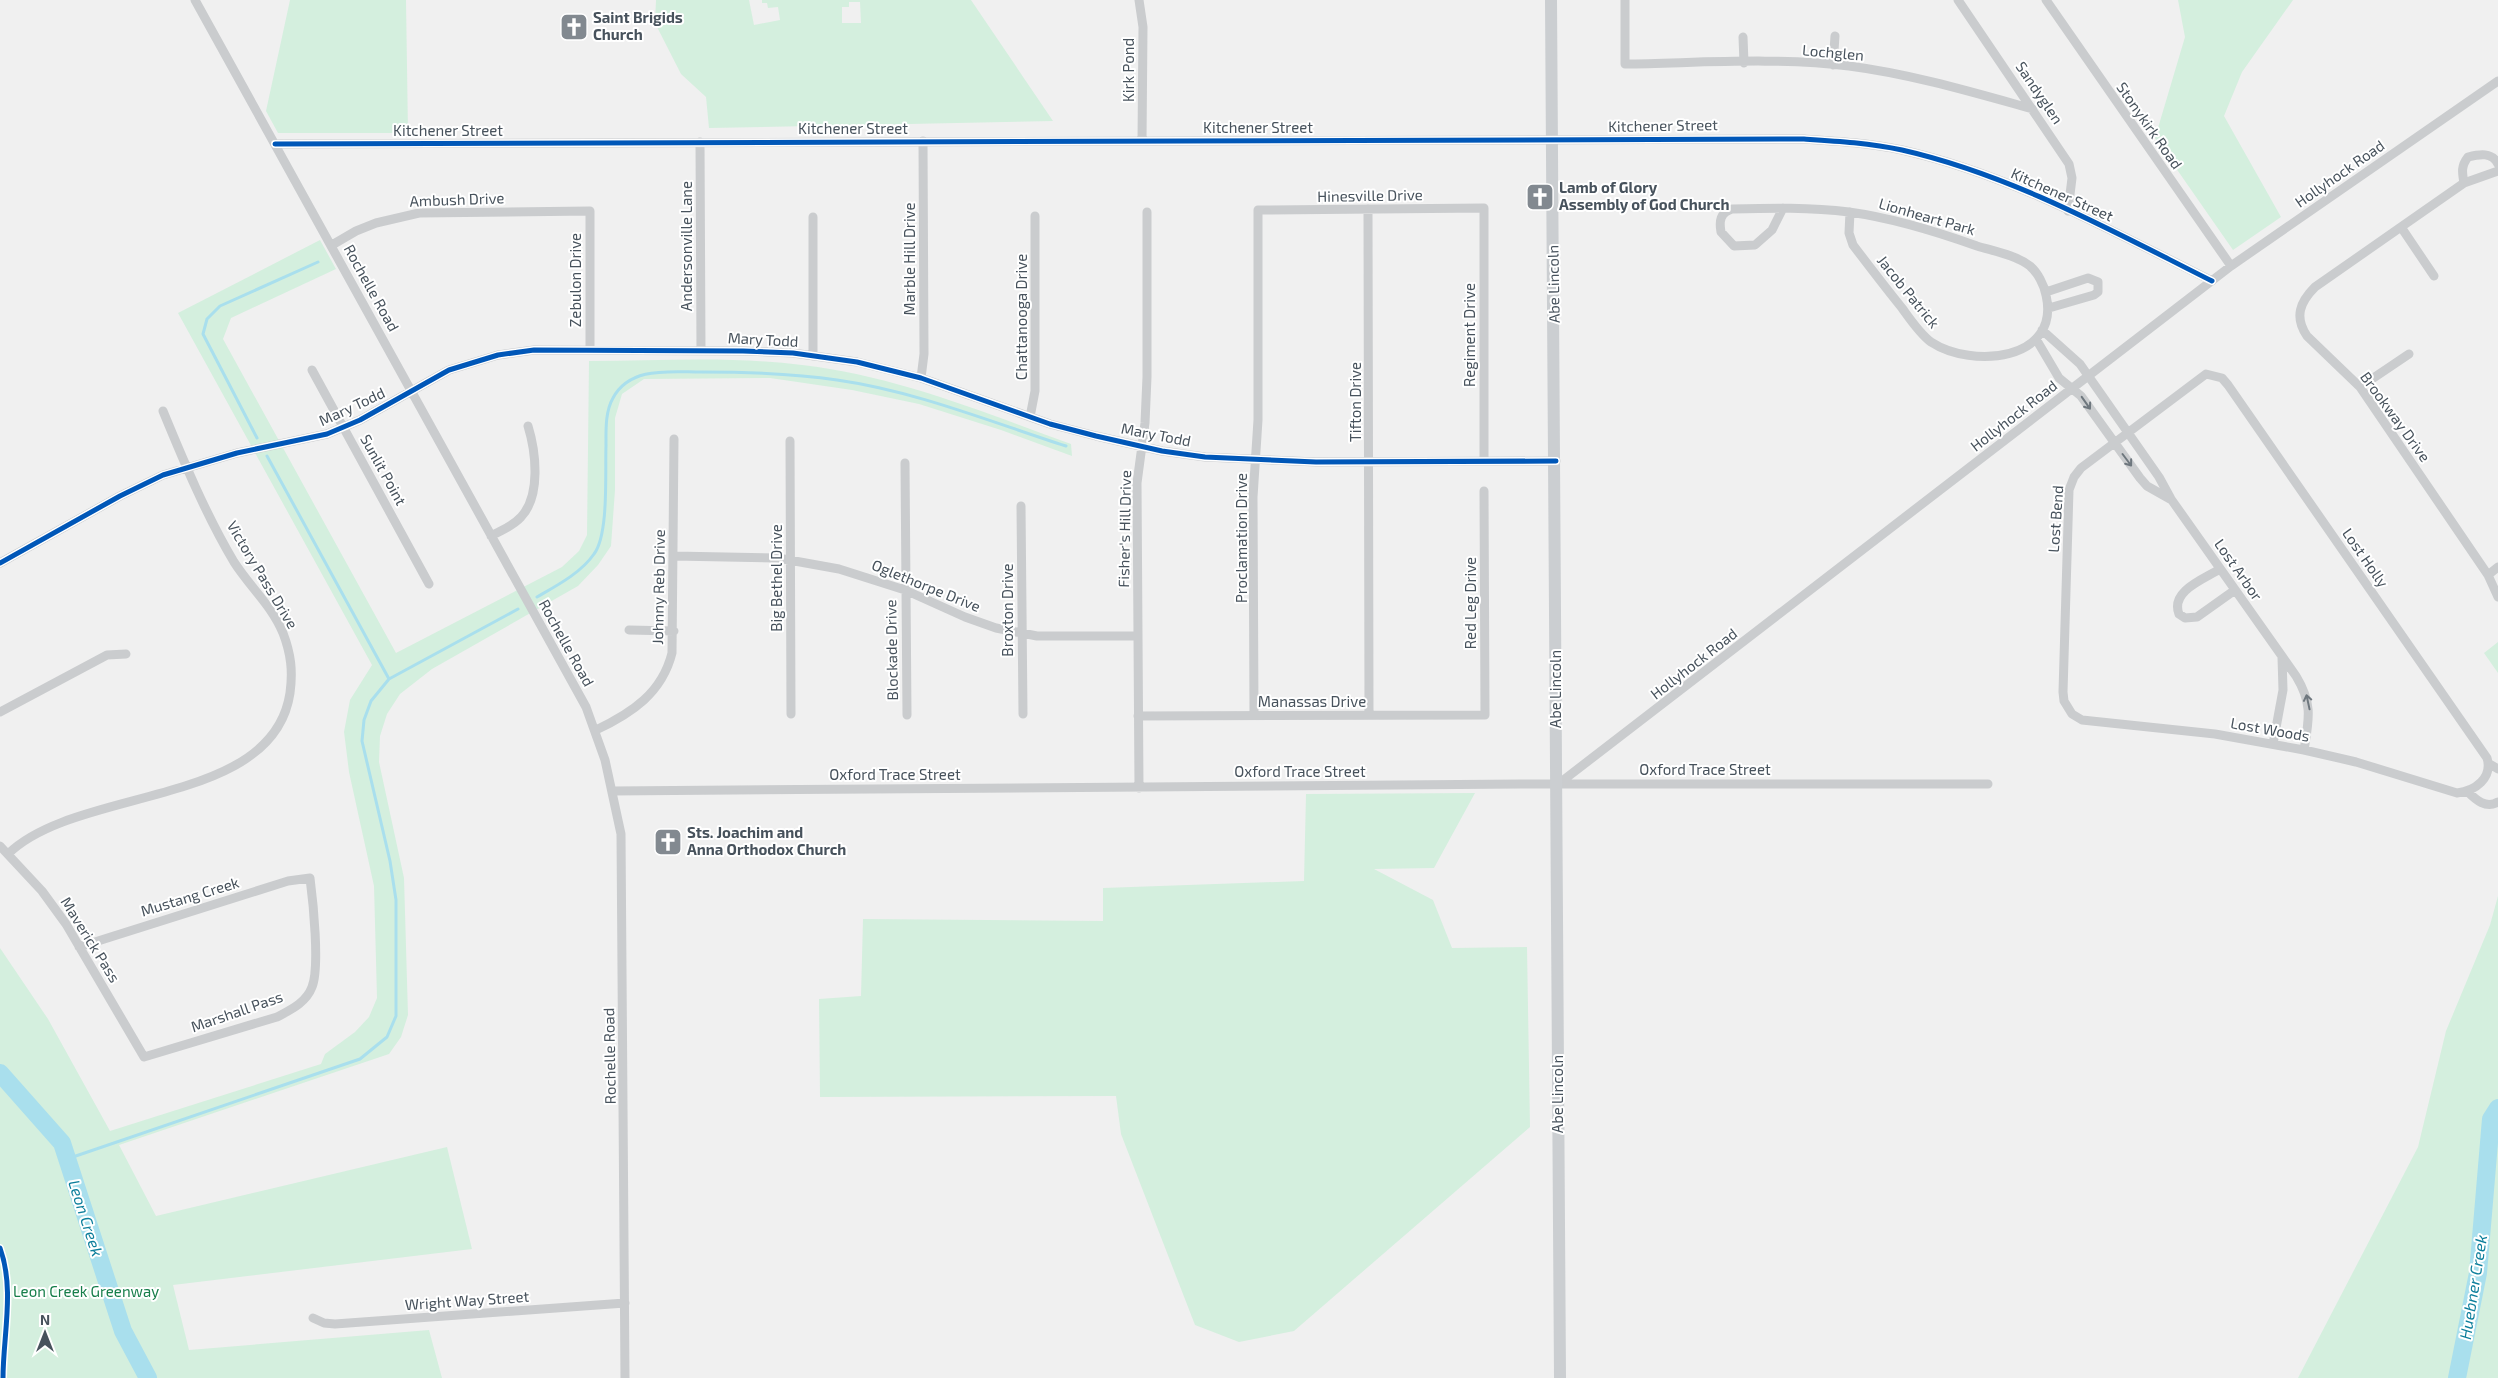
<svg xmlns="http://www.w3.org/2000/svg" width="2498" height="1378" viewBox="0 0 2498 1378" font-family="'Exo 2',sans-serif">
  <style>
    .green { fill: #d4efde; fill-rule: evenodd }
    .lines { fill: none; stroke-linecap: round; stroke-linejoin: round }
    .stream { stroke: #a9dfed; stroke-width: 3 }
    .river { stroke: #a9dfed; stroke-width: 18 }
    .street { stroke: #caccce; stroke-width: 9 }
    .secondary { stroke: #cbced1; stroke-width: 12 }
    .cycleway-casing { stroke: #fff; stroke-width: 8 }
    .cycleway { stroke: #0057b8; stroke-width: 5 }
    .oneway { stroke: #6e777e }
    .labels { text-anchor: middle; stroke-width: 4; stroke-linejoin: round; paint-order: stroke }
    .poi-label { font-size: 15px; font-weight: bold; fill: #47525c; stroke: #fff; text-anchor: start }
    .street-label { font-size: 15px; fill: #47525c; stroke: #fff }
    .park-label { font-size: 15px; fill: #167e4a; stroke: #fff }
    .water-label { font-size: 16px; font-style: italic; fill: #0c7e9b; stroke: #fff }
  </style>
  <rect width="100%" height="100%" fill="#f0f0f0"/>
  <!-- green -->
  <path class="green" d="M 290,0 L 406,0 L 408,133 L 278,133 L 266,111 Z
    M 656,0 L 749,0 L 754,25 L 780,20 L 778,7 L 768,8 L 767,3 L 762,3 L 762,0 L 971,0 L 1053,121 L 709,128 L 706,97 L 681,74 L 655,23 ZM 849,2 L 860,2 L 861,23 L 842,23 L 842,7 L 849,7 Z
    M 2178,0 L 2293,0 L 2242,72 L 2224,116 L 2281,217 L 2233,250 L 2155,138 L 2185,37 Z
    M 320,240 L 336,269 L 231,318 L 223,339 L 396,653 L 562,567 L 579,551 L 587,535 L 589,361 C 659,361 732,356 802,365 C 896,376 983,412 1071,444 L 1072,456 L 1001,430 L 919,404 L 852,390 L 770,378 L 644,379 L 622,394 L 615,418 L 615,490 L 611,546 L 598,565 L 578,586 L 432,669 L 400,694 L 387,714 L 380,736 L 379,762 L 404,878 L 408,1015 L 401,1037 L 389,1054 L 119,1145 L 156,1216 L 447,1147 L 472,1249 L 173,1285 L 189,1350 L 429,1330 L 442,1378 L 0,1378 L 0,948 L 48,1019 L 110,1131 L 321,1064 L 325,1054 L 355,1032 L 369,1017 L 377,998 L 374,886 L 349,772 L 344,732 L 350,700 L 372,665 L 178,313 Z
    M 2498,642 L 2498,673 L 2484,653 Z
    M 1475,793 L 1434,868 L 1374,869 L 1433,900 L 1452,948 L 1527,947 L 1530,1127 L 1294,1331 L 1239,1342 L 1195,1325 L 1121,1134 L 1116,1096 L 820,1097 L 819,999 L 861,996 L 863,919 L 1103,921 L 1103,888 L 1304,881 L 1306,794 Z
    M 2498,896 L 2498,1378 L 2298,1378 L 2418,1147 L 2446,1031 L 2490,925 Z"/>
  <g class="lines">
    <!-- stream -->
    <path class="stream" d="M 257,438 L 203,334 L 207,319 L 220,306 L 318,262
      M 267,456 L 389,679
      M 537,597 C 556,586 581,573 594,554 C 609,534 605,472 606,446 C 606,431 605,412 613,398 C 630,366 670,372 701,372 C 747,372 791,373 837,380 C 915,391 991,422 1066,446
      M 67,1159 L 360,1059 L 387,1037 L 396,1016 L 396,900 L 390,861 L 362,741 L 364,720 L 371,701 L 389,679 L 518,609"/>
    <!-- river -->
    <path class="river" d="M 0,1073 L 62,1143 L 123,1331 L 148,1378
      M 2457,1378 L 2478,1273 L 2491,1119 L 2498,1108"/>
    <!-- street -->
    <path class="street" d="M 195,0 L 586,707 L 605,760 L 621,834 L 625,1378
      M 1139,0 L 1143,27 L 1142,141
      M 1625,0 L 1625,64 C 1699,63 1775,57 1849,66 C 1911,74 1972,92 2033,109
      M 1958,0 L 2069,164 L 2072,178 L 2068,211
      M 2046,0 L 2231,266
      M 1743,37 L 1744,63
      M 1833,65 L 1835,36
      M 700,142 L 701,350
      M 275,144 L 1804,139 C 1836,141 1870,143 1902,150 C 2012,175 2112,231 2212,281
      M 2498,171 L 2464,183 L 2315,287 C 2300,302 2294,317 2307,336 L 2360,387 L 2488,575 L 2498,597
      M 2464,183 C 2462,172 2461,166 2468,157 C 2480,154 2492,152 2498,164
      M 1783,208 L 1772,230 L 1755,245 L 1734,246 L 1721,232 C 1719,221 1720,213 1732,209 C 1771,208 1810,207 1849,212 C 1893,218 1935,231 1977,246 C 1993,251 2016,255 2030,266 C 2038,273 2044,285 2046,295 C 2061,361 1972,369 1931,342 C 1920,334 1910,319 1902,308 C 1885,287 1869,266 1853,245 L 1849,233 L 1850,212
      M 1368,209 L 1369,715
      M 2401,227 L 2434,276
      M 332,245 L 356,231 L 376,223 L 419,213 L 590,211 L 590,349
      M 2046,292 L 2088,278 L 2098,282 L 2098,292 L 2094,295 L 2049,308
      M 2042,330 L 2080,364 L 2159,477 L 2171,499 L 2296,676 C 2313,704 2309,719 2304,750
      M 2036,339 L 2059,378 L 2081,396 L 2140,478 L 2147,486 L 2170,499
      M 813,356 L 813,217
      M 312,370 L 429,584
      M 2206,374 L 2222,378 L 2228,385 L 2487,758 C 2493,778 2475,791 2457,793 L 2356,762 L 2304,750 L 2215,734 L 2082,720 L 2072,714 L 2064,701 L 2063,692 L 2069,490 L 2074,477 L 2081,468 Z
      M 921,378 L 924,354 L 923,141
      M 2360,387 L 2409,354
      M 1030,417 L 1035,391 L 1035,216
      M 790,441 L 791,714
      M 905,463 L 907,715
      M 1021,506 L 1023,714
      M 491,536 C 502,530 513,526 521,517 C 541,496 536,452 528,426
      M 674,556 L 778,558 L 839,569 L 905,590 L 965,617 L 996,628 L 1037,636 L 1138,636
      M 0,563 L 120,496 L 163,475 L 237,453 L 327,434 L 360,420 L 449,370 L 498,355 L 534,350 L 743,351 L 793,353 L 857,362 L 921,378 L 1050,424 L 1096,436 L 1162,451 L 1205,457 L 1316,462 L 1556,461
      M 2220,569 C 2204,579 2170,591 2179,614 L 2185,618 L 2197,617 L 2235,590
      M 2488,575 L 2498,567
      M 629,630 L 674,631
      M 0,712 L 107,655 L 126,654
      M 1254,715 L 1253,497 L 1258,420 L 1258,210 L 1484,208 L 1484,461
      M 1138,716 L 1485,715 L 1484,491
      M 596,730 C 632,713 662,693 672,653 L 674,439
      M 2273,744 L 2283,690 L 2282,657
      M 2488,763 L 2498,769
      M 1557,785 L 2231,266 L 2498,81
      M 1139,788 L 1137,483 L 1145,423 L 1147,377 L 1147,212
      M 613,791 L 1521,784 L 1988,784
      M 2468,792 C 2476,800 2486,809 2498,802
      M 0,846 L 42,891 L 66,924 L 144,1057 L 277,1017 C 290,1010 306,1003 312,987 C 320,967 313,901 310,878 L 288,881 L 79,947
      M 8,854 C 77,786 273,808 290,693 C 293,671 291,654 283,633 C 272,606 250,587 234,562 C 206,515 184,462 163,411
      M 313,1318 L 324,1323 L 335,1324 L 625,1303"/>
    <!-- secondary -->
    <path class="secondary" d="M 1551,0 L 1560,1378"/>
    <defs>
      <path id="cycleway" d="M 275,144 L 1804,139 C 1836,141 1870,143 1902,150 C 2012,175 2112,231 2212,281
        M 0,563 L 120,496 L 163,475 L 237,453 L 327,434 L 360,420 L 449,370 L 498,355 L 534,350 L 743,351 L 793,353 L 857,362 L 921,378 L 1050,424 L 1096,436 L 1162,451 L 1205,457 L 1316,462 L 1556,461
        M 0,1248 C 15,1289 3,1336 3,1378"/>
    </defs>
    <!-- cycleway casing -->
    <use href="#cycleway" class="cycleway-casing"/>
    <!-- cycleway -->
    <use href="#cycleway" class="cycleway"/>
  </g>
  <!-- one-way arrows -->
  <defs><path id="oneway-shaft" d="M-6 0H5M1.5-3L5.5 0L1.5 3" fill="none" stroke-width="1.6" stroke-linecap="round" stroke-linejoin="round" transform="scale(1.25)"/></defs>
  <g class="oneway">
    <use href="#oneway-shaft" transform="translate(2086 403) rotate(55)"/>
    <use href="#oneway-shaft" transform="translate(2127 460) rotate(53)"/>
    <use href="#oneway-shaft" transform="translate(2308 702) rotate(-102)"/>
  </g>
  <!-- icons -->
  <defs>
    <symbol id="church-square" viewBox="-11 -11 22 22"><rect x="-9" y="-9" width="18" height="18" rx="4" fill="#828990" stroke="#fff"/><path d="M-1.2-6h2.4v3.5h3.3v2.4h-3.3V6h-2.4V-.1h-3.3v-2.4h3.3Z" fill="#fff"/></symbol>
  </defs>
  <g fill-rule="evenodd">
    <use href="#church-square" x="558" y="11" width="32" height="32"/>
    <use href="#church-square" x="1524" y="181" width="32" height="32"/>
    <use href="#church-square" x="652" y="826" width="32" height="32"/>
  </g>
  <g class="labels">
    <!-- poi labels -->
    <g class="poi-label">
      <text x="593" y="23">Saint Brigids<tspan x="593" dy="17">Church</tspan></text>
      <text x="1559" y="193">Lamb of Glory<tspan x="1559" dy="17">Assembly of God Church</tspan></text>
      <text x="687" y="838">Sts. Joachim and<tspan x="687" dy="17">Anna Orthodox Church</tspan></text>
    </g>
    <!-- street labels -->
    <g class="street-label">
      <text transform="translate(1833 53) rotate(5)" y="5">Lochglen</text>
      <text transform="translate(1129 70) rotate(-90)" y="5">Kirk Pond</text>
      <text transform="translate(2039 93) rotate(56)" y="5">Sandyglen</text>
      <text transform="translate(1663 126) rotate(-1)" y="5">Kitchener Street</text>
      <text transform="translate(2149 126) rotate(55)" y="5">Stonykirk Road</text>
      <text x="1258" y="133">Kitchener Street</text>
      <text x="853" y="134">Kitchener Street</text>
      <text x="448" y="136">Kitchener Street</text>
      <text transform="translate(2340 174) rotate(-35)" y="5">Hollyhock Road</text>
      <text transform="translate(2062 195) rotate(24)" y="5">Kitchener Street</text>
      <text transform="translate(1370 196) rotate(-1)" y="5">Hinesville Drive</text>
      <text transform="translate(457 200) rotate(-2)" y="5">Ambush Drive</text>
      <text transform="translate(1927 217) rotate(16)" y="5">Lionheart Park</text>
      <text transform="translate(687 246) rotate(-90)" y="5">Andersonville Lane</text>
      <text transform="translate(910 259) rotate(-90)" y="5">Marble Hill Drive</text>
      <text transform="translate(576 280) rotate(-90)" y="5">Zebulon Drive</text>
      <text transform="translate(1554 284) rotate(-91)" y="5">Abe Lincoln</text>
      <text transform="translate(371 288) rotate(61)" y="5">Rochelle Road</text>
      <text transform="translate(1908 292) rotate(51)" y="5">Jacob Patrick</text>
      <text transform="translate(1022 317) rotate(-90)" y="5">Chattanooga Drive</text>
      <text transform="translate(1470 335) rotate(-90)" y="5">Regiment Drive</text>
      <text transform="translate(763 340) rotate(3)" y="5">Mary Todd</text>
      <text transform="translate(1356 402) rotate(-90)" y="5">Tifton Drive</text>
      <text transform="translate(352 407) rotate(-25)" y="5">Mary Todd</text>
      <text transform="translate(2014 416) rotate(-38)" y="5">Hollyhock Road</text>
      <text transform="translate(2395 417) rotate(54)" y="5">Brookway Drive</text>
      <text transform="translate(1156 435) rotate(11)" y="5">Mary Todd</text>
      <text transform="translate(383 470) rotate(61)" y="5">Sunlit Point</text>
      <text transform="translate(2056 519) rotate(-86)" y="5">Lost Bend</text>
      <text transform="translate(1125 529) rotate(-89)" y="5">Fisher's Hill Drive</text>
      <text transform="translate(1242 538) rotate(-90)" y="5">Proclamation Drive</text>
      <text transform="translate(2365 558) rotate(55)" y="5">Lost Holly</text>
      <text transform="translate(2238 570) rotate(55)" y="5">Lost Arbor</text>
      <text transform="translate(262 575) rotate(59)" y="5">Victory Pass Drive</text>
      <text transform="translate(777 578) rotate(-90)" y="5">Big Bethel Drive</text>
      <text transform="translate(926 586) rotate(22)" y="5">Oglethorpe Drive</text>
      <text transform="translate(659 587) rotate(-89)" y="5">Johnny Reb Drive</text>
      <text transform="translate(1471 603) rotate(-90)" y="5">Red Leg Drive</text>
      <text transform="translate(1008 610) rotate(-90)" y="5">Broxton Drive</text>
      <text transform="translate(566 643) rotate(61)" y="5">Rochelle Road</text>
      <text transform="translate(892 650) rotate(-91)" y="5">Blockade Drive</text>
      <text transform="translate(1694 664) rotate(-38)" y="5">Hollyhock Road</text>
      <text transform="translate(1556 689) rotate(-90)" y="5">Abe Lincoln</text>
      <text x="1312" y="707">Manassas Drive</text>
      <text transform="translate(2270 730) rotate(10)" y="5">Lost Woods</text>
      <text x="1705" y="775">Oxford Trace Street</text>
      <text x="1300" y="777">Oxford Trace Street</text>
      <text x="895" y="780">Oxford Trace Street</text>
      <text transform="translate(190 897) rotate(-17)" y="5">Mustang Creek</text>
      <text transform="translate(90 940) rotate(58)" y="5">Maverick Pass</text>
      <text transform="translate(237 1012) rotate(-19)" y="5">Marshall Pass</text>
      <text transform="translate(610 1056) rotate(-91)" y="5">Rochelle Road</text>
      <text transform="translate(1558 1094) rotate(-90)" y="5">Abe Lincoln</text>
      <text transform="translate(467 1301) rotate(-4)" y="5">Wright Way Street</text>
    </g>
    <!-- park labels -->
    <g class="park-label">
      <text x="86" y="1297">Leon Creek Greenway</text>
    </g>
    <!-- water labels -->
    <g class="water-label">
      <text transform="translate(86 1218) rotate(72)" y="6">Leon Creek</text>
      <text transform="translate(2473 1287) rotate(-81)" y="6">Huebner Creek</text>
    </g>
  </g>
  <!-- north arrow -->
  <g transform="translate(45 1333)" stroke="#ffffff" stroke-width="4" paint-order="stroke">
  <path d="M0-4L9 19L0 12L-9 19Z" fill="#47525c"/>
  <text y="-8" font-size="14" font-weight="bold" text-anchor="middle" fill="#47525c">N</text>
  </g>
</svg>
